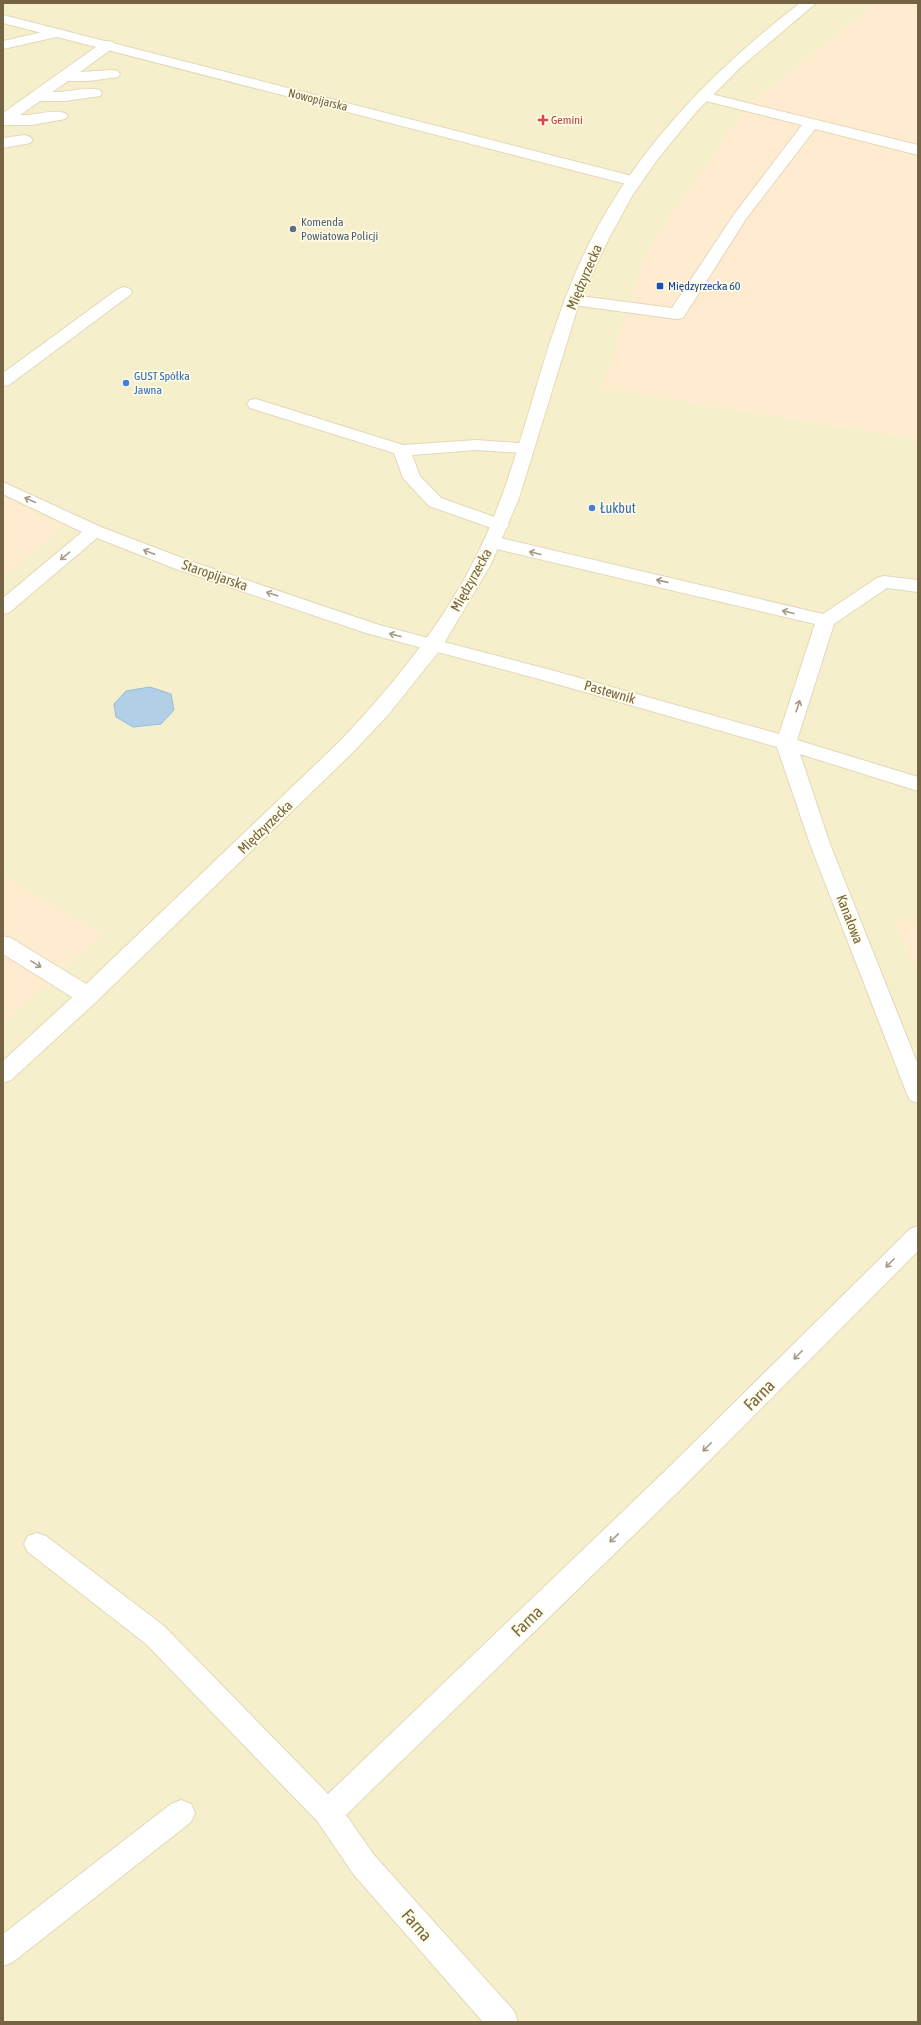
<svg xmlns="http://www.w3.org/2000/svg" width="921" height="2025" viewBox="0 0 921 2025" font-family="'Asap Condensed',sans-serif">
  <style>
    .residential { fill: #f6efcb }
    .commercial { fill: #ffecd0 }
    .water { fill: #b1d0e8; stroke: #96bcdb }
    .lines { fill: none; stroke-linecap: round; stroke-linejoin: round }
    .service-casing { stroke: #e2d8b9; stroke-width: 2 }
    .minor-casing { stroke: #e2d8b9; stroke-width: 2 }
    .secondary-casing { stroke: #e5d9b3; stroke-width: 2 }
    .service { fill: #fff; fill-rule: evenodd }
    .minor { fill: #fff; fill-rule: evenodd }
    .secondary { fill: #fff; fill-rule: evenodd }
    .oneway { stroke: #a59a85 }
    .health-dot { fill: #e0444e; stroke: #fffce5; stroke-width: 1.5 }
    .service-dot { fill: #5c6f8a; stroke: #fffce5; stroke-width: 1.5 }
    .transit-dot { fill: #1a4fb4; stroke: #fffce5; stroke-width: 1.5 }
    .shop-dot { fill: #3f7fe0; stroke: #fffce5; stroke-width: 1.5 }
    .labels { text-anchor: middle; stroke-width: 3.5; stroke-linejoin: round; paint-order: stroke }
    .far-street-label { font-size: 12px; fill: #756444; stroke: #fffce5 }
    .far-health-label { font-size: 12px; fill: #be3a42; stroke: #fffce5; text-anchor: start }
    .far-service-label { font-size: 12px; fill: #4e5e75; stroke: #fffce5; text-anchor: start }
    .far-transit-label { font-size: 12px; fill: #164399; stroke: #fffce5; text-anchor: start }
    .far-shop-label { font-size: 12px; fill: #366cbe; stroke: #fffce5; text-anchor: start }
    .street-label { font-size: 14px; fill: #756444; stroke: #fffce5 }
    .shop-label { font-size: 14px; fill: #366cbe; stroke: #fffce5; text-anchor: start }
    .near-street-label { font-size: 17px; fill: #756444; stroke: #fffce5 }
  </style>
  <rect width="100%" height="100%" fill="#fefbdd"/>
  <!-- residential -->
  <path class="residential" d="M 3,3 L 876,3 L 748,106 L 604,388 L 918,439 L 918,2022 L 3,2022 Z"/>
  <!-- commercial -->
  <path class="commercial" d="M 876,3 L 918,3 L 918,439 L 603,388 L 647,250 L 748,106 Z
    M 3,498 L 63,527 L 3,577 Z
    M 3,876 L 103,934 L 3,1023 Z
    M 894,918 L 918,923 L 918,974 Z"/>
  <!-- water -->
  <path class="water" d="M 150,687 L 171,694 L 174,710 L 161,724 L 133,727 L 116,717 L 114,704 L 126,691 Z"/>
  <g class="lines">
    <defs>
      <path id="service" d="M 56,29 L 61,30 L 63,33 L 61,36 L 3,49 L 3,41 Z
        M 108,41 L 113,42 L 115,45 L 113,48 L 80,72 L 113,70 L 118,71 L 120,74 L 118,77 L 89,81 L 68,81 L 52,92 C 67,93 86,86 100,90 L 102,93 L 100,96 L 65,101 L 40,101 L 20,115 C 34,116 51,109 65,113 L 68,116 L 65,119 L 32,125 L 3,125 L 3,113 L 103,42 Z
        M 703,92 L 918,145 L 918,155 L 815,129 L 746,219 L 683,318 L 677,319 L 566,304 L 564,300 L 566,296 L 572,295 L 672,308 L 735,213 L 802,125 L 698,99 L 696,96 L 698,93 Z
        M 25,135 L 30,137 L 33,140 L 30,143 L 3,148 L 3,138 Z
        M 124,287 L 130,289 L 132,292 L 130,295 L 9,385 L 3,386 L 3,373 L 118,289 Z
        M 256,399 L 403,445 L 476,440 L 530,444 L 533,448 L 530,452 L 524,453 L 476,450 L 412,455 L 420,476 L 441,498 L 506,521 L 509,525 L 506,529 L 500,531 L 429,506 L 403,478 L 394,453 L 250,408 L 247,404 L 250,400 Z
        M 181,1800 L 191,1804 L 195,1813 L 191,1822 L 13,1962 L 3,1966 L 3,1934 L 171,1804 Z"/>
      <path id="minor" d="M 3,15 L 640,178 L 642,181 L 640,184 L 634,186 L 3,23 Z
        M 3,482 L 101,527 L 190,561 L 379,625 L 551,670 L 779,734 L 815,624 L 492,548 L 486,546 L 483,542 L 486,538 L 492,536 L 823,614 L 877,578 L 884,576 L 918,580 L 918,592 L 887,588 L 834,624 L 797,740 L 918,777 L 918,791 L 800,754 L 830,844 L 918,1065 L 918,1103 L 910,1100 L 907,1094 L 810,844 L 777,747 L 539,679 L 366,633 L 176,569 L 97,538 L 10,612 L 3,614 L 3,598 L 82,532 L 3,494 Z
        M 3,936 L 11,938 L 96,990 L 99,996 L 96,1002 L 88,1004 L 80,1002 L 3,954 Z
        M 918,1226 L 918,1251 L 681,1489 L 346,1815 L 374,1855 L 514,2011 L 518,2022 L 483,2022 L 354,1875 L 318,1822 L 146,1644 L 28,1552 L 24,1544 L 28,1536 L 37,1533 L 46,1536 L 164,1626 L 328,1794 L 663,1473 L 910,1229 Z"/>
      <path id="secondary" d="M 800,3 L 816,3 L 742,66 L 697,111 L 657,160 L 632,196 L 608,240 L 580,300 L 519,498 L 491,564 L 440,650 L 388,715 L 353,752 L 96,1002 L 11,1080 L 3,1083 L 3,1061 L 80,990 L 339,742 C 400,678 457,607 491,524 C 530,430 545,329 592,238 C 641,143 716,68 800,3 Z"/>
    </defs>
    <!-- service casing -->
    <use href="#service" class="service-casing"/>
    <!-- minor casing -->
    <use href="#minor" class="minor-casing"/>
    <!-- secondary casing -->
    <use href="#secondary" class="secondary-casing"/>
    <!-- service -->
    <use href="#service" class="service"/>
    <!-- minor -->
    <use href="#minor" class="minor"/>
    <!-- secondary -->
    <use href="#secondary" class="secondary"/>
  </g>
  <!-- one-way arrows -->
  <defs><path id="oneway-shaft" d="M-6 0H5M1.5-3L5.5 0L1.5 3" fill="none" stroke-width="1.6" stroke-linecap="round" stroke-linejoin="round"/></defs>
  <g class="oneway">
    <use href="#oneway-shaft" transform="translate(30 500) rotate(-155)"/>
    <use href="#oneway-shaft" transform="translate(149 552) rotate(-159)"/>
    <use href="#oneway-shaft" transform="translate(535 553) rotate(-166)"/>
    <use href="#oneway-shaft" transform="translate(65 556) rotate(140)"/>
    <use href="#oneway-shaft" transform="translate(662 581) rotate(-167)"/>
    <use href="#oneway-shaft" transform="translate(272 594) rotate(-162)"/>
    <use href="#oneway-shaft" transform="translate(788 612) rotate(-166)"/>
    <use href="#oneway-shaft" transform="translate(395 635) rotate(-165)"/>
    <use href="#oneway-shaft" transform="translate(798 706) rotate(-72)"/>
    <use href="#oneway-shaft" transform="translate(36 964) rotate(31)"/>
    <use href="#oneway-shaft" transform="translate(890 1263) rotate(135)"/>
    <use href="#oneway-shaft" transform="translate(798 1355) rotate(135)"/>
    <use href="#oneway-shaft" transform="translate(707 1447) rotate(135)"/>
    <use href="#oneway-shaft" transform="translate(614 1538) rotate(136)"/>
  </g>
  <!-- markers -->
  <path class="health-dot" d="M541 114h4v4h4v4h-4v4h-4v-4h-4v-4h4z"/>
  <circle class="service-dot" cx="293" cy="229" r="4"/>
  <rect class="transit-dot" x="656" y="282" width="8" height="8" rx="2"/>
  <g class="shop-dot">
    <circle cx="126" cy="383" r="4"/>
    <circle cx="592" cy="508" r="4"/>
  </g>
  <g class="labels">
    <!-- far-street labels -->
    <g class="far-street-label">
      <text transform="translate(318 100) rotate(14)" y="4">Nowopijarska</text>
    </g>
    <!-- far-health labels -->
    <g class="far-health-label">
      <text x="551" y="124">Gemini</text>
    </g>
    <!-- far-service labels -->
    <g class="far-service-label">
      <text x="301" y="226">Komenda<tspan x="301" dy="14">Powiatowa Policji</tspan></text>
    </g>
    <!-- far-transit labels -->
    <g class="far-transit-label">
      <text x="668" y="290">Międzyrzecka 60</text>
    </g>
    <!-- far-shop labels -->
    <g class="far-shop-label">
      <text x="134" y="380">GUST Spółka<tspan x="134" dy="14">Jawna</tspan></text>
    </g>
    <!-- street labels -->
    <g class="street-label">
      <text transform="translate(584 277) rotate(-67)" y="5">Międzyrzecka</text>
      <text transform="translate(215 575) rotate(19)" y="5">Staropijarska</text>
      <text transform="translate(471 580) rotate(-61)" y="5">Międzyrzecka</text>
      <text transform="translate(610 692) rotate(16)" y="5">Pastewnik</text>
      <text transform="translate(265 827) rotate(-44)" y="5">Międzyrzecka</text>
      <text transform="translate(850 919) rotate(69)" y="5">Kanałowa</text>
    </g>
    <!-- shop labels -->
    <g class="shop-label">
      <text x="600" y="513">Łukbut</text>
    </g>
    <!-- near-street labels -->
    <g class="near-street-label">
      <text transform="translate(759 1395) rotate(-45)" y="6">Farna</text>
      <text transform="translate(527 1621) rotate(-44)" y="6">Farna</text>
      <text transform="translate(417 1925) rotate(49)" y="6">Farna</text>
    </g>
  </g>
  <!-- border -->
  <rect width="921" height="2025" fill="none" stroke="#756444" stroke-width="8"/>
</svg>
